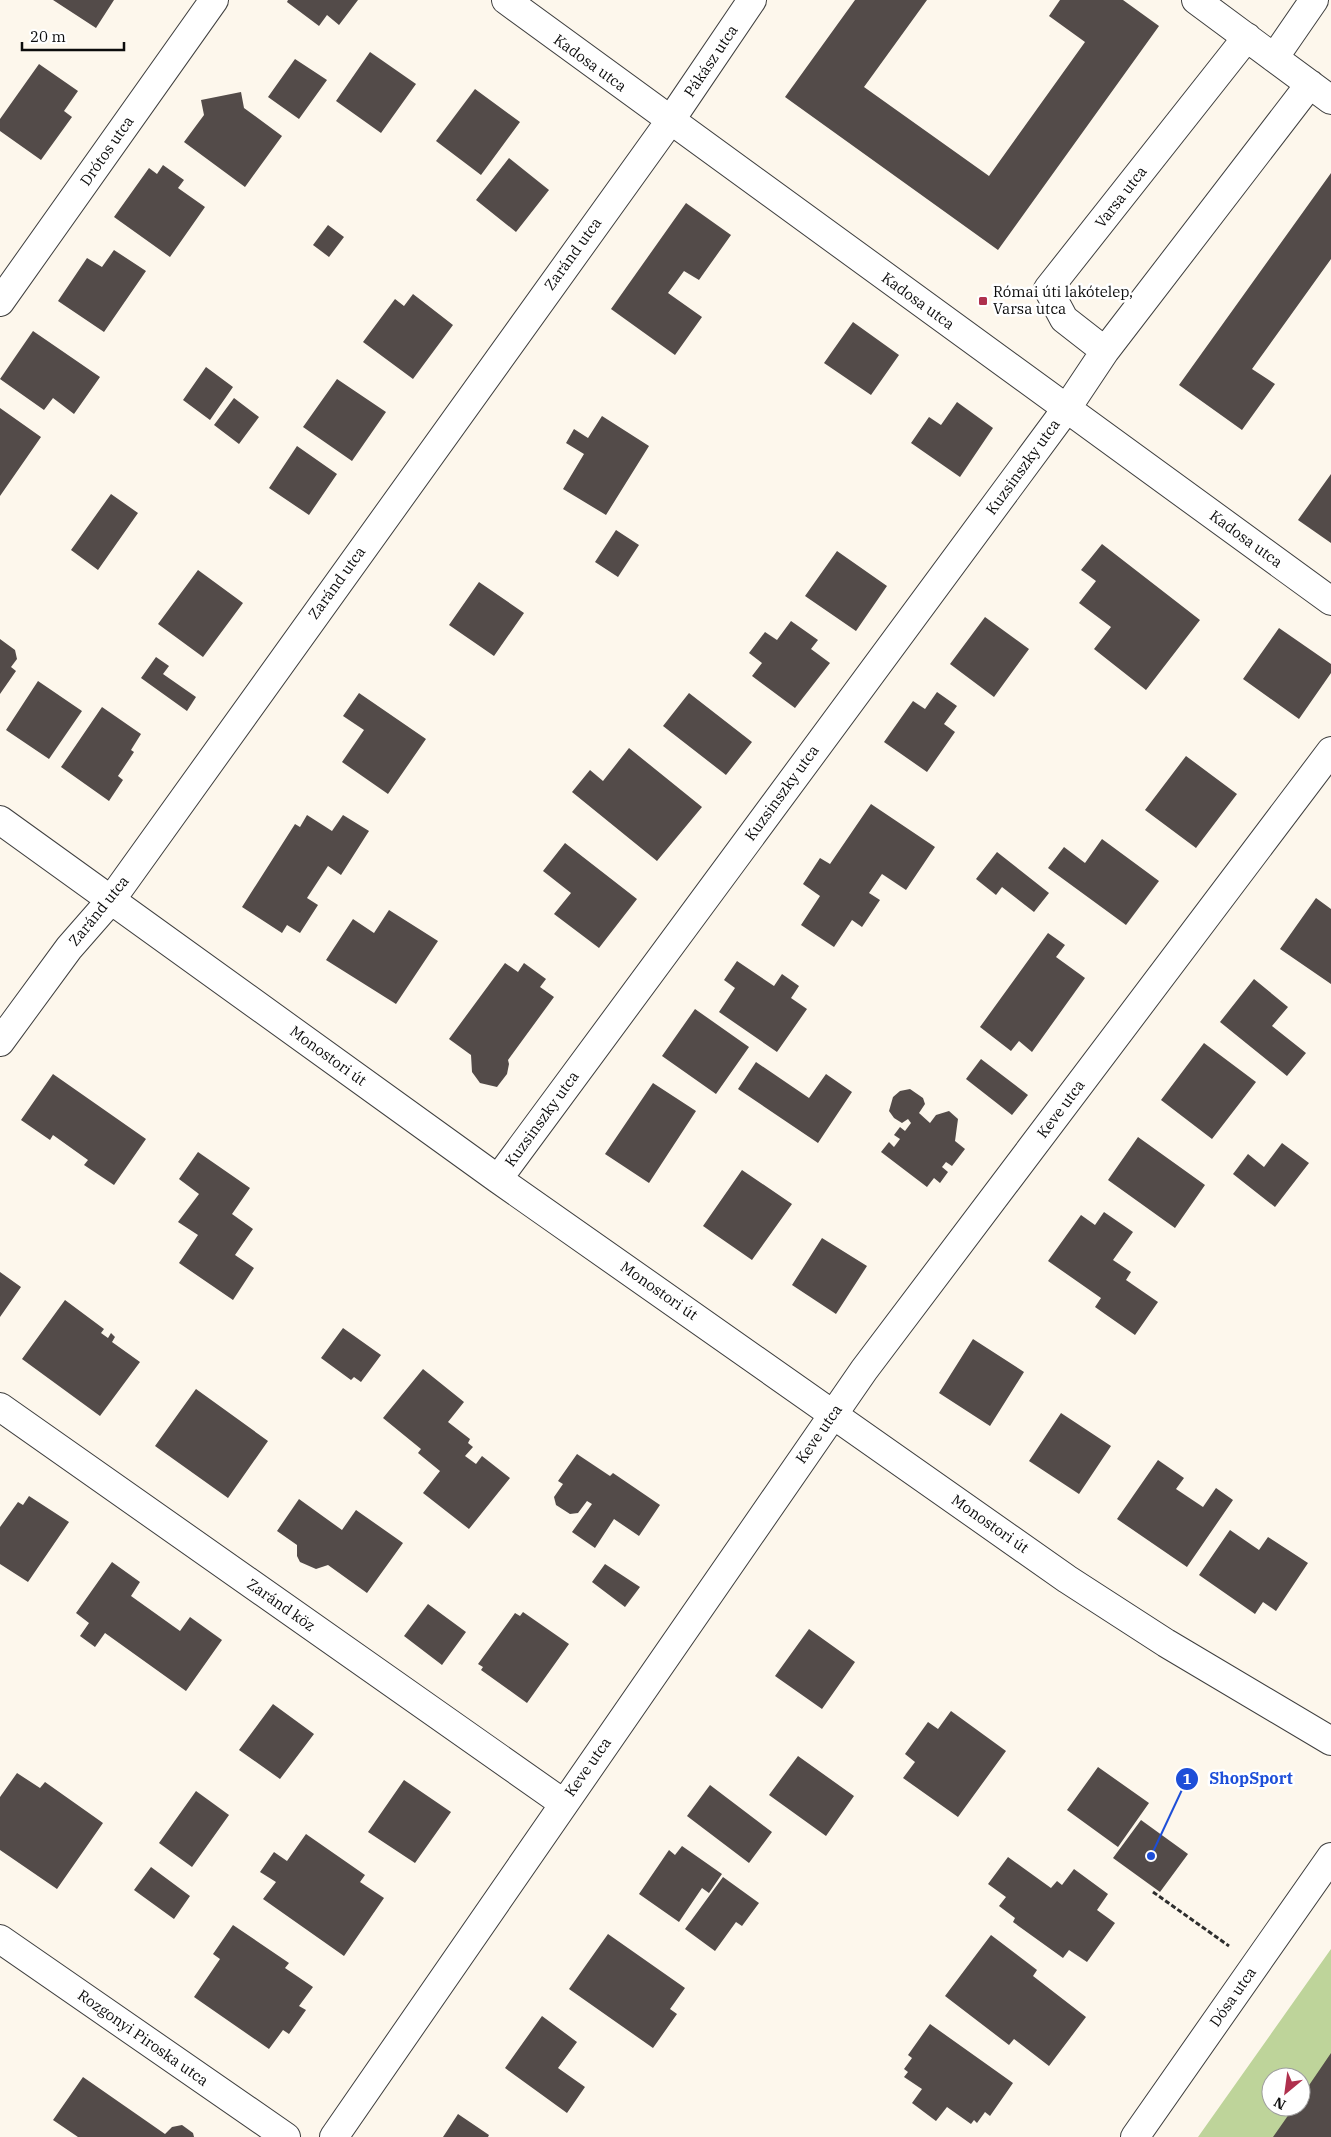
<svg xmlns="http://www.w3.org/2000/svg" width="1331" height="2137" viewBox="0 0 1331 2137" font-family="'IBM Plex Serif',serif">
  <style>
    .forest { fill: #bed49a; fill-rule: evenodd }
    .building { fill: #534b49 }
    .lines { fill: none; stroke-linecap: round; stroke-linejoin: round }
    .minor-casing { stroke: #3f3f3f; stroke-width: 30 }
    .path { stroke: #2e2e2e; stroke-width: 3; stroke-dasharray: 5 2.5; stroke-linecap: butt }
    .minor { stroke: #fff; stroke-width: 28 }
    .poi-dot { fill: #af304d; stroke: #fff; stroke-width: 2 }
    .labels { text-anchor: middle; stroke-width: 5; stroke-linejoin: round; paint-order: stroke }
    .street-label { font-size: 15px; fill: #0c0c0c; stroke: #fff }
    .poi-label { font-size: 15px; fill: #0c0c0c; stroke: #fff; text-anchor: start }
    .leader { fill: none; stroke: #1d4ed8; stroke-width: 2 }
    .callout-dot { fill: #1d4ed8; stroke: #fff; stroke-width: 2 }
    .mark-label { font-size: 15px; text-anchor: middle; font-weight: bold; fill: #fff }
    .callout-label { font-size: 16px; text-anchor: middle; font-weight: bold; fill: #1d4ed8; stroke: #fff; stroke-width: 5; stroke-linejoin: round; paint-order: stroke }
  </style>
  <rect width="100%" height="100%" fill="#fdf7ec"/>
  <!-- forest -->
  <path class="forest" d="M 1331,1949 L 1331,2137 L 1198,2137 ZM 1271,2077 L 1301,2077 L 1301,2107 L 1271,2107 Z"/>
  <!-- building -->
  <path class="building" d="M 53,0 L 114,0 L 96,28 Z
    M 288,0 L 358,0 L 339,25 L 327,15 L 319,26 L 287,2 Z
    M 855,0 L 927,0 L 864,87 L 989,176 L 1085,42 L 1049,16 L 1060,0 L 1123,0 L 1159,26 L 998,250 L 785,97 Z
    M 370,52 L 416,84 L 381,133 L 336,101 Z
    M 295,59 L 327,80 L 299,119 L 268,97 Z
    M 39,64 L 78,91 L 64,111 L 72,117 L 41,160 L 0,131 L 0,119 Z
    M 475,89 L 520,122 L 481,175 L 436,141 Z
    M 241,92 L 244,108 L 282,136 L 245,187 L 184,142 L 204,115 L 201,100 Z
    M 509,158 L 549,190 L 516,232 L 476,200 Z
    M 163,165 L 184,180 L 178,188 L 205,207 L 170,257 L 114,217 L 149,168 L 157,174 Z
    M 1331,173 L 1331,259 L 1252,369 L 1275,384 L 1242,430 L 1179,385 Z
    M 686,203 L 731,235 L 699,280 L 684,271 L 668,293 L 702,317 L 675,355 L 611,309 Z
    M 328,225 L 344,237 L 329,257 L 313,245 Z
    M 114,250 L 146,271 L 104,332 L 58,301 L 87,258 L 102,267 Z
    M 413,294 L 453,325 L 413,379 L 363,342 L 395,299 L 404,306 Z
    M 853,322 L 899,355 L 871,395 L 824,363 Z
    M 33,331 L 100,377 L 74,414 L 53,398 L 44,410 L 0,379 Z
    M 206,367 L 233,387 L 210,420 L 183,400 Z
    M 337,379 L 386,412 L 352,461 L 303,427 Z
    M 234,398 L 259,417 L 239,444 L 214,425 Z
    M 957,402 L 993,428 L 960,477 L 911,443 L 929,417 L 941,425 Z
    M 0,408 L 41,437 L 0,496 Z
    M 602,416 L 649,446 L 606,515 L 563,489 L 584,454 L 566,443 L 574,429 L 588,438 Z
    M 297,446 L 337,474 L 309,515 L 269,488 Z
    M 1331,474 L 1331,543 L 1298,520 Z
    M 111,494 L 138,513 L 98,570 L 71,550 Z
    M 616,530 L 639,545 L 618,577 L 595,562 Z
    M 1102,544 L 1200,620 L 1146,690 L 1094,649 L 1111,627 L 1079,603 L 1096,581 L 1081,570 Z
    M 837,551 L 887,586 L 856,631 L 805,596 Z
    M 198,570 L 243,603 L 203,657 L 158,624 Z
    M 479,582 L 524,613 L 494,656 L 449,625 Z
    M 985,617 L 1029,649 L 994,697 L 950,664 Z
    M 791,621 L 818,640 L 811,649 L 830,663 L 795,708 L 752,676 L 762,663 L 749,653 L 765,632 L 777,640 Z
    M 1279,628 L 1331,664 L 1331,673 L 1299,719 L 1243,679 Z
    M 0,639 L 15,650 L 17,659 L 11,667 L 16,671 L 0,694 Z
    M 156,657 L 169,666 L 163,674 L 196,697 L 187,711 L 141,678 Z
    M 38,681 L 82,711 L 49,759 L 6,730 Z
    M 937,692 L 957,706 L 944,724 L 955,732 L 927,772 L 884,742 L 913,701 L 925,709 Z
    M 359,693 L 426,739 L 388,794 L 342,762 L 364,730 L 343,716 Z
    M 689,693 L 752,742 L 726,775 L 663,726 Z
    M 102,707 L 141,734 L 131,750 L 134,752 L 118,776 L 123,780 L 109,801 L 61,767 Z
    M 629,748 L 702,807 L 657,861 L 572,792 L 590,770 L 603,781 Z
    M 1186,756 L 1237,794 L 1196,848 L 1145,810 Z
    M 871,804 L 935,847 L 906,890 L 882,874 L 869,893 L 880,900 L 862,927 L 852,920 L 834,947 L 801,925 L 820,896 L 803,884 L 820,858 L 830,864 Z
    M 307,815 L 332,831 L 343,815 L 369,831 L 341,875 L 328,866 L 307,898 L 318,905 L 300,933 L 287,925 L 282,933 L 242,907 L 295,824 L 300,827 Z
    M 1102,839 L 1159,881 L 1126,925 L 1048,868 L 1064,847 L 1085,863 Z
    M 565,843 L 637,899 L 599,948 L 554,914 L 571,893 L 543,871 Z
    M 997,852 L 1049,893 L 1034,912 L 1002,887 L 996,895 L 976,879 Z
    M 1316,898 L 1331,909 L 1331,984 L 1280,949 Z
    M 389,910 L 438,941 L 396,1004 L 326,960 L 353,919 L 374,933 Z
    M 1048,933 L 1065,945 L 1056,957 L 1085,978 L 1032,1052 L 1019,1041 L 1011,1051 L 980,1027 Z
    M 737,961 L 774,986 L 782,974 L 799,986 L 791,998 L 807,1009 L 777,1052 L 719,1012 L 735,988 L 724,980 Z
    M 505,963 L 518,972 L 524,963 L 546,979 L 540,987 L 554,997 L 508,1060 L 509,1064 L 507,1074 L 497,1087 L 480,1083 L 472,1072 L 471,1055 L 449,1039 Z
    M 1254,979 L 1288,1007 L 1272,1026 L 1306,1053 L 1287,1076 L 1220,1022 Z
    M 695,1009 L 749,1047 L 716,1094 L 662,1056 Z
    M 1204,1043 L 1256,1082 L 1212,1139 L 1161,1100 Z
    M 981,1059 L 1028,1095 L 1012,1115 L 966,1079 Z
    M 756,1062 L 809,1098 L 826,1074 L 852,1092 L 818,1143 L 738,1089 Z
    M 53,1074 L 146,1139 L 114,1185 L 84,1165 L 88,1160 L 53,1135 L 50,1140 L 21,1120 Z
    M 653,1083 L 696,1111 L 649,1183 L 605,1154 Z
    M 910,1089 L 923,1098 L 925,1104 L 919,1113 L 930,1123 L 936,1115 L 949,1111 L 958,1119 L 955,1141 L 965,1149 L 952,1166 L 946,1162 L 942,1167 L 948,1172 L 940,1183 L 934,1178 L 927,1187 L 881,1152 L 889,1142 L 894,1147 L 900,1139 L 894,1135 L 900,1127 L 905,1131 L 911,1123 L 908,1119 L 902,1123 L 894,1118 L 889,1111 L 893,1097 L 900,1091 Z
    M 1138,1137 L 1205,1185 L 1175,1228 L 1108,1180 Z
    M 1282,1143 L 1309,1163 L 1275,1207 L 1233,1174 L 1248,1154 L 1264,1167 Z
    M 198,1152 L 250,1188 L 232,1214 L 253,1229 L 235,1255 L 254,1268 L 233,1300 L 179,1263 L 198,1235 L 178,1222 L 199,1194 L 179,1179 Z
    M 742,1170 L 792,1204 L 752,1260 L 703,1226 Z
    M 1104,1212 L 1133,1232 L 1113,1260 L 1131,1272 L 1126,1280 L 1158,1302 L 1135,1335 L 1095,1307 L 1101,1298 L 1048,1261 L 1081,1215 L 1095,1225 Z
    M 822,1238 L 867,1266 L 836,1314 L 792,1285 Z
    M 0,1272 L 21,1287 L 0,1317 Z
    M 65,1300 L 104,1329 L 101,1333 L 108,1338 L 111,1333 L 115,1337 L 112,1342 L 140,1362 L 100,1416 L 22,1359 Z
    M 343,1328 L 381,1355 L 361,1382 L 354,1377 L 351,1380 L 321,1358 Z
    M 973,1339 L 1024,1372 L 990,1426 L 939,1393 Z
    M 423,1369 L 464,1402 L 448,1422 L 470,1439 L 468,1443 L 473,1447 L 465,1456 L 476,1464 L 482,1456 L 510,1478 L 469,1529 L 423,1493 L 440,1471 L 418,1453 L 421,1449 L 383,1418 Z
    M 196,1389 L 268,1441 L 228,1498 L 155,1446 Z
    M 1061,1413 L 1111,1446 L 1079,1494 L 1029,1461 Z
    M 577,1454 L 610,1476 L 613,1473 L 660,1505 L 639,1536 L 614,1519 L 595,1548 L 572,1532 L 592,1504 L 587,1501 L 578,1513 L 570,1514 L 556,1505 L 554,1497 L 563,1484 L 558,1481 Z
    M 1158,1460 L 1184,1478 L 1176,1489 L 1203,1507 L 1216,1488 L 1233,1500 L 1187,1567 L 1117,1519 Z
    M 29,1496 L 69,1522 L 28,1582 L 0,1564 L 0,1527 L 18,1502 L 23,1505 Z
    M 299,1499 L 342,1530 L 356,1510 L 403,1543 L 367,1593 L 328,1565 L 316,1569 L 300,1562 L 297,1556 L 297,1545 L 277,1531 Z
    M 1230,1530 L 1259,1550 L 1268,1537 L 1308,1563 L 1276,1611 L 1263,1602 L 1255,1614 L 1199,1575 Z
    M 112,1562 L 140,1582 L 131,1596 L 180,1631 L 190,1617 L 222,1640 L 186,1691 L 105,1633 L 95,1647 L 80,1636 L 89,1623 L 76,1613 Z
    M 605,1564 L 640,1587 L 625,1607 L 592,1582 Z
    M 428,1604 L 466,1632 L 442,1665 L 404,1636 Z
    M 523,1612 L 569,1644 L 527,1703 L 481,1670 L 483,1667 L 478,1664 L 515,1613 L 520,1616 Z
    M 809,1629 L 855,1662 L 822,1709 L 775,1676 Z
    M 273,1704 L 314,1734 L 280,1779 L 239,1750 Z
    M 951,1711 L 1006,1751 L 958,1817 L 903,1778 L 915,1762 L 905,1754 L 928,1722 L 938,1729 Z
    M 798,1756 L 854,1796 L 826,1836 L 769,1795 Z
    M 1098,1767 L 1149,1803 L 1118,1847 L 1067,1810 Z
    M 17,1773 L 40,1788 L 45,1782 L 103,1823 L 57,1889 L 0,1850 L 0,1797 Z
    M 404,1780 L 451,1812 L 415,1863 L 368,1832 Z
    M 710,1785 L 772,1832 L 749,1863 L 687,1816 Z
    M 196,1791 L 229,1815 L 192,1867 L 159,1843 Z
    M 1141,1820 L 1188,1854 L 1160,1892 L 1113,1858 Z
    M 306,1834 L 365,1875 L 360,1882 L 384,1898 L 344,1956 L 263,1899 L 276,1882 L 260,1872 L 274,1852 L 287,1861 Z
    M 682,1846 L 722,1874 L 709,1893 L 702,1888 L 679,1922 L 639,1894 L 669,1850 L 675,1855 Z
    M 1008,1857 L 1051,1888 L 1057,1881 L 1062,1885 L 1074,1869 L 1108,1894 L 1097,1910 L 1115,1923 L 1087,1962 L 1069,1950 L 1063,1958 L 1013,1922 L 1015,1918 L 999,1906 L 1006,1897 L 988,1884 Z
    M 151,1867 L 190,1896 L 174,1919 L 134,1890 Z
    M 723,1877 L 759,1903 L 742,1926 L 736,1922 L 715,1951 L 685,1929 Z
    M 233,1925 L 289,1963 L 285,1968 L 313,1987 L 299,2006 L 306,2010 L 289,2034 L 283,2030 L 269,2049 L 194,1997 L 220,1959 L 213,1954 Z
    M 608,1934 L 685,1988 L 670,2009 L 677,2014 L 653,2048 L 569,1989 Z
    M 991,1935 L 1037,1970 L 1033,1976 L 1086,2017 L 1049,2066 L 1014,2039 L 1009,2045 L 945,1996 Z
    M 542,2016 L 577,2042 L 558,2068 L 585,2087 L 567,2113 L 505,2068 Z
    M 930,2024 L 1013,2083 L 990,2116 L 985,2112 L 977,2123 L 974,2120 L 971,2124 L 947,2107 L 936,2121 L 912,2103 L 922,2089 L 904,2077 L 908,2072 L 904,2069 L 912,2058 L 908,2055 Z
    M 1331,2053 L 1331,2137 L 1273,2137 L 1294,2107 L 1301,2107 L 1301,2097 Z
    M 83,2077 L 165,2134 L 172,2127 L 182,2125 L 193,2133 L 194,2137 L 78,2137 L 53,2120 Z
    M 458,2114 L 489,2135 L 488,2137 L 443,2137 Z"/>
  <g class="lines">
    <defs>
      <path id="minor" d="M 506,0 L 1331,601
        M 1196,0 L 1331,100
        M 1274,58 L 1314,0
        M 0,302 L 214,0
        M 1105,351 L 1064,319 L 1048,289 L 1247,37
        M 0,820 L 498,1179 L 1067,1579 L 1166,1643 L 1331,1741
        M 0,1042 L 69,948 L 111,900 L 670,121 L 752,0
        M 498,1179 L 1067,408 L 1105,351 L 1310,84
        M 0,1407 L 563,1803
        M 0,1939 L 286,2137
        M 334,2137 L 864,1370 L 1331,751
        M 1135,2137 L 1331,1857"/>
    </defs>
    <!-- minor casing -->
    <use href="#minor" class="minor-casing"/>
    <!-- path -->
    <path class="path" d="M 1153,1892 L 1229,1946"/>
    <!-- minor -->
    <use href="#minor" class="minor"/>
  </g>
  <!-- markers -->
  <rect class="poi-dot" x="978" y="296" width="10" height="10" rx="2.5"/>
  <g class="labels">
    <!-- street labels -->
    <g class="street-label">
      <text transform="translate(711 61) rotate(-56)" y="5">Pákász utca</text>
      <text transform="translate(590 63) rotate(36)" y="5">Kadosa utca</text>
      <text transform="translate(107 151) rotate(-55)" y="5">Drótos utca</text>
      <text transform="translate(1121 197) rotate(-52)" y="5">Varsa utca</text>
      <text transform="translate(573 254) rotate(-54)" y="5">Zaránd utca</text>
      <text transform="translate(918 301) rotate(36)" y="5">Kadosa utca</text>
      <text transform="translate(1023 467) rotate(-54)" y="5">Kuzsinszky utca</text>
      <text transform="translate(1246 539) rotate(36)" y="5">Kadosa utca</text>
      <text transform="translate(337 583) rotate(-54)" y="5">Zaránd utca</text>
      <text transform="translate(782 793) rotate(-54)" y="5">Kuzsinszky utca</text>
      <text transform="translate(99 911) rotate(-51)" y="5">Zaránd utca</text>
      <text transform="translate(328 1056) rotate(36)" y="5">Monostori út</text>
      <text transform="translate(1061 1109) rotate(-53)" y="5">Keve utca</text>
      <text transform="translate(542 1119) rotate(-54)" y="5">Kuzsinszky utca</text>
      <text transform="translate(659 1291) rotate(35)" y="5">Monostori út</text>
      <text transform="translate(819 1434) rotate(-55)" y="5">Keve utca</text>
      <text transform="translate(990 1524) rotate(35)" y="5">Monostori út</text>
      <text transform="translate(281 1605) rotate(35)" y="5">Zaránd köz</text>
      <text transform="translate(588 1767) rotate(-55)" y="5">Keve utca</text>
      <text transform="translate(1233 1997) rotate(-55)" y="5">Dósa utca</text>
      <text transform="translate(143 2038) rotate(35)" y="5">Rozgonyi Piroska utca</text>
    </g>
    <!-- poi labels -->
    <g class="poi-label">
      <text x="993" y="297">Római úti lakótelep,<tspan x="993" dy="17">Varsa utca</tspan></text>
    </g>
  </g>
  <!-- callouts -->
  <path class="leader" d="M1151 1856L1187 1779"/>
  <g class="callout-dot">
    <circle cx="1151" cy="1856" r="5"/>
    <circle cx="1187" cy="1779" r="12"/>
  </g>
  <g class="mark-label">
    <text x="1187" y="1784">1</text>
  </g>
  <g class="callout-label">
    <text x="1251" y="1784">ShopSport</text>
  </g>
  <!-- north arrow -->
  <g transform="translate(1286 2092) rotate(209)"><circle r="24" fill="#ffffff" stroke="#9e9e9e"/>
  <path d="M0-4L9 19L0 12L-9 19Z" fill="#af304d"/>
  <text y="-8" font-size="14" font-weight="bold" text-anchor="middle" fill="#0c0c0c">N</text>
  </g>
  <!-- scale -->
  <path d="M22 42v8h102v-8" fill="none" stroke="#0c0c0c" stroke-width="2.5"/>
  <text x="30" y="42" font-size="15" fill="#0c0c0c" stroke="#ffffff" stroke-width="4" paint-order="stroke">20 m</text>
</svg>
